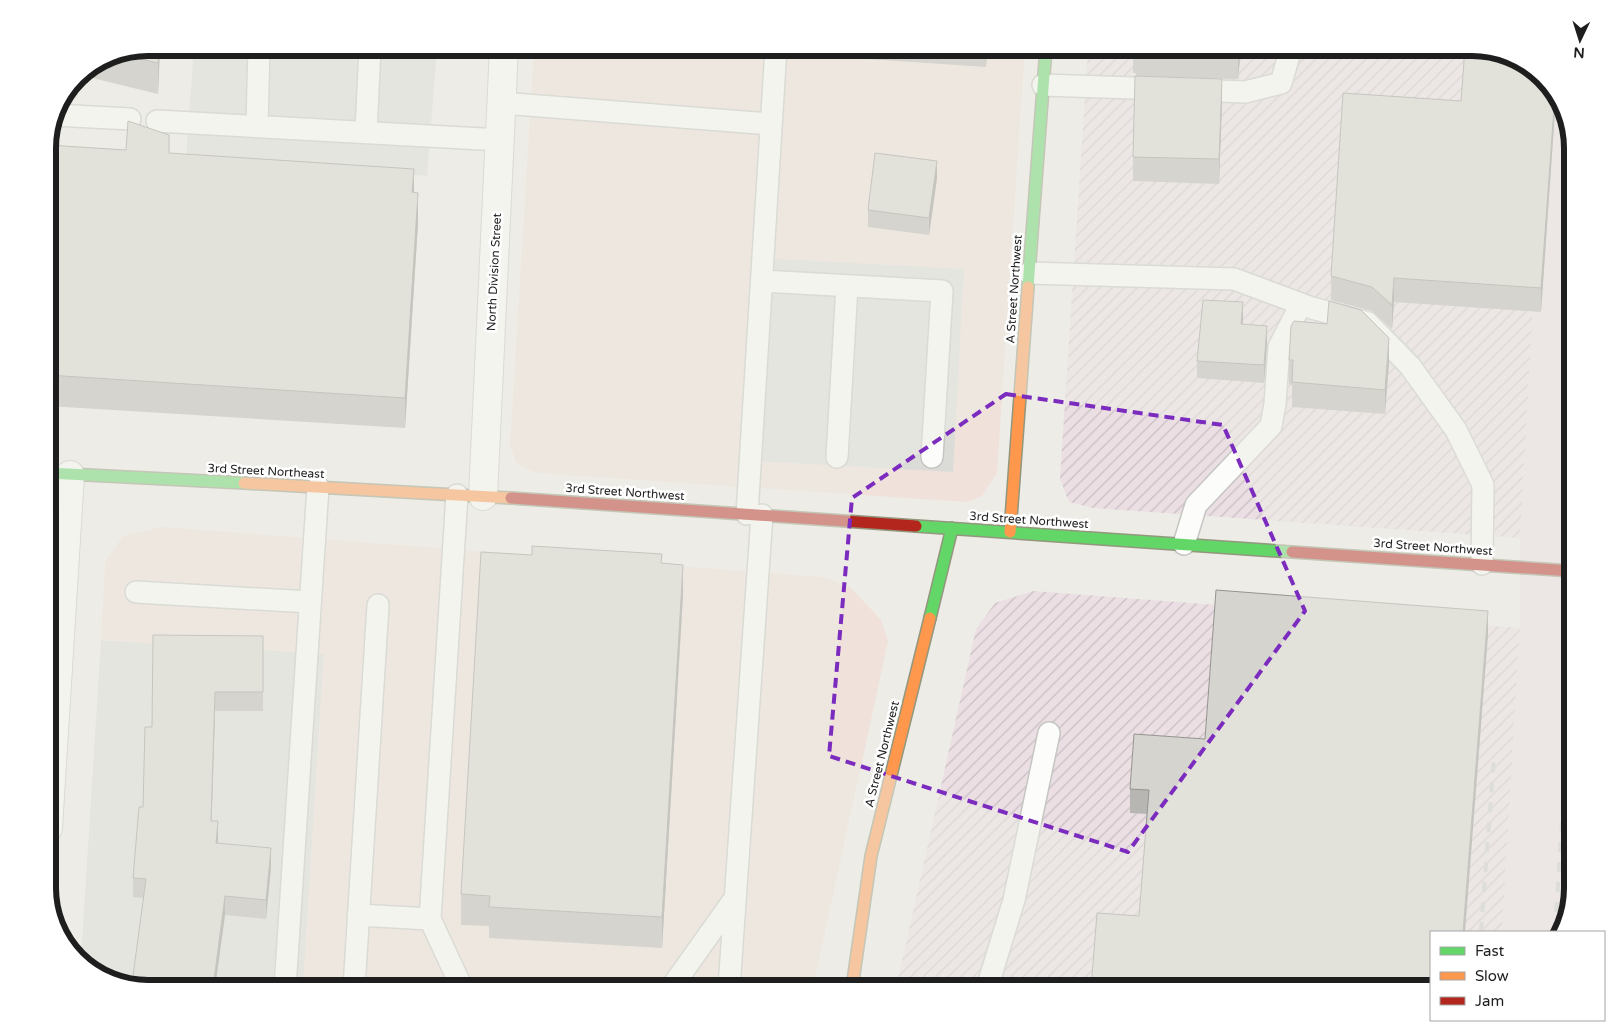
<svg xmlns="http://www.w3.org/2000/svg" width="1620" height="1036" viewBox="0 0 1620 1036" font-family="'Varela Round',sans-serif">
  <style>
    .residential { fill: #dcdbd8 }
    .commercial { fill: #f0e1da }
    .industrial { fill: url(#industrial-furrows) }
    .railway { fill: #ebdfe4 }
    .parking { fill: #dbdbd8 }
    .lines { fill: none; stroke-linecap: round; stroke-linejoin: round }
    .lane-casing { stroke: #c5c5c2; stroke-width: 24 }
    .street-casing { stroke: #c5c5c2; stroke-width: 30 }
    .fast-casing { stroke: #92977e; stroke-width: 14 }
    .slow-casing { stroke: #92977e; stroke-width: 14 }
    .jam-casing { stroke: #92977e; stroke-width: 14 }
    .lane { stroke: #fcfcfb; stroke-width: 21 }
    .street { stroke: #fcfcfb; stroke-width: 28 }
    .fast { stroke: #63d668; stroke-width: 11 }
    .slow { stroke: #ff974d; stroke-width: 11 }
    .jam { stroke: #b3261e; stroke-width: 11 }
    .rail { stroke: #cacac9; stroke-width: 4; stroke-dasharray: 10 10; stroke-linecap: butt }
    .wall { fill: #b8b6b2 }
    .shaded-wall { fill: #969491 }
    .building { fill: #d6d4cf; stroke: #969491 }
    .marked { fill: none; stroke: #7b2cbf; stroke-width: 4; stroke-dasharray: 10 6; stroke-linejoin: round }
    .labels { text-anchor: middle; stroke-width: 5; stroke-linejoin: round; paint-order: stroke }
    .street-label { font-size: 12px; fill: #1e1e1e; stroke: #fff }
    .rim { fill: none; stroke: #1e1e1e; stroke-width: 6 }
  </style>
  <defs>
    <pattern id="industrial-furrows" width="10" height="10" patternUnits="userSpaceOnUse" patternTransform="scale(1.25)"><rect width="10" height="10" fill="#ebdfe4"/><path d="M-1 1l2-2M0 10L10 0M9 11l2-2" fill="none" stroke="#c9bfc3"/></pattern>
  </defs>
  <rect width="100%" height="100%" fill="#edece6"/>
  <!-- residential -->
  <path class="residential" d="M 101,640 L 324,654 L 303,988 L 149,988 L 93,972 L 81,959 Z"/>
  <!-- commercial -->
  <path class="commercial" d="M 534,48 L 1025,48 L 997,473 L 982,496 L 967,502 L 564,475 L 533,472 L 516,463 L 510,445 Z
    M 162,527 L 824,577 L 851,588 L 881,620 L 888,641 L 813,988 L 303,988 L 324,654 L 101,640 L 105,562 L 123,536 Z"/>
  <!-- industrial -->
  <path class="industrial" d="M 1088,48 L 1471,48 L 1533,311 L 1520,538 L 1093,508 L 1069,502 L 1060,479 Z
    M 1033,591 L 1520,628 L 1502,932 L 1431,932 L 1431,988 L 896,988 L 976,629 L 995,603 Z"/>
  <!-- railway -->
  <path class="railway" d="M 1554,92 L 1559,98 L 1572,148 L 1572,888 L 1559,932 L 1502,932 L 1520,628 L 1520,538 L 1533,311 Z"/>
  <!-- parking -->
  <path class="parking" d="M 194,48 L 437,48 L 427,176 L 186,158 Z
    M 762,258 L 964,269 L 953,472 L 751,461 Z"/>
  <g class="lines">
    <defs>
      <path id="lane" d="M 1043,85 L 1163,89
        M 1193,90 L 1245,92 L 1281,83 L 1291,48
        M 501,103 L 771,124
        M 54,115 L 130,119
        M 157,121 L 500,140
        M 257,126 L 259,48
        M 366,132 L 370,48
        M 1029,273 L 1234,279 L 1312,308 L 1368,323 L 1410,366 L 1456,430 L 1483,485 L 1482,564
        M 762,281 L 942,291 L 932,457
        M 837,457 L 847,286
        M 747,514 L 776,48
        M 1184,544 L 1196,505 L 1271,426 L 1275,404 L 1279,347 L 1301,304
        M 136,592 L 310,602
        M 358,915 L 430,919 L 457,495
        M 430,919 L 462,988
        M 285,988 L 318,487
        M 354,988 L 378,605
        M 671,988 L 735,898
        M 729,988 L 762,515
        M 987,988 L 1014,900 L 1049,733"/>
      <path id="street" d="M 483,496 L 504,48
        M 48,828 L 70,475"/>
      <path id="fast" d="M 1028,287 L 1046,48
        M 48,473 L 244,483
        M 916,526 L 1292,552
        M 930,618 L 952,528"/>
      <path id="slow" d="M 244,483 L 511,498
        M 1010,532 L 1028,287
        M 852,988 L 871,856 L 930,618"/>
      <path id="jam" d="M 511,498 L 916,526
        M 1292,552 L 1572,571"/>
    </defs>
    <!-- lane casing -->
    <use href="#lane" class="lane-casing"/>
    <!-- street casing -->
    <use href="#street" class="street-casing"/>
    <!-- fast casing -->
    <use href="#fast" class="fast-casing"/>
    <!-- slow casing -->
    <use href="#slow" class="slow-casing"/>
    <!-- jam casing -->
    <use href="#jam" class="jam-casing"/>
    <!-- lane -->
    <use href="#lane" class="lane"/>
    <!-- street -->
    <use href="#street" class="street"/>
    <!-- fast -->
    <use href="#fast" class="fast"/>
    <!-- slow -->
    <use href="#slow" class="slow"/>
    <!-- jam -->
    <use href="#jam" class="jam"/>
    <!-- rail -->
    <path class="rail" d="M 1481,932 L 1494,757
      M 1555,932 L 1572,663"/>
  </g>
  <!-- wall -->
  <path class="wall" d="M 149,48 L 160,48 L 158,94 L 80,75 L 110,55 Z
    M 593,48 L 712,48 L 711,58 Z
    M 867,48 L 987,48 L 986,67 L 867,59 Z
    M 1133,48 L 1241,48 L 1238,79 L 1136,76 L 1136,73 L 1133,73 Z
    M 1527,64 L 1556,96 L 1541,312 L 1394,302 L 1392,329 L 1372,311 L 1331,300 L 1331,276 L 1461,101 Z
    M 1222,104 L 1219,184 L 1133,181 L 1133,157 Z
    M 48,145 L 169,153 L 414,192 L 418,223 L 405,428 L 48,406 Z
    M 937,178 L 929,235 L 868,227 L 868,210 Z
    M 1243,319 L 1242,324 L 1267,344 L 1264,383 L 1197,378 L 1197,361 Z
    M 1289,360 L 1389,362 L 1385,414 L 1292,407 L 1292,385 L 1289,384 Z
    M 662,563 L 683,595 L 662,948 L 489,938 L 489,926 L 461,925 L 461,894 Z
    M 1488,635 L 1139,916 L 1147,814 L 1130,813 L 1130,789 L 1205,739 Z
    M 263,636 L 263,711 L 215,711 L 211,821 L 218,843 L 271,867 L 266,919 L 225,915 L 215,988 L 149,988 L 143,898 L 133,897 L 133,878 L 143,807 L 152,727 Z"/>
  <!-- shaded-wall -->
  <path class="shaded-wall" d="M 159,48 L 160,48 L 158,94 L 158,63 Z
    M 986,48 L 987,48 L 986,67 Z
    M 1239,48 L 1241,48 L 1238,79 L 1238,55 Z
    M 1222,79 L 1222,104 L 1219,184 L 1219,159 Z
    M 1555,94 L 1556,96 L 1541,312 L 1541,288 Z
    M 937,161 L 937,178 L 929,235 L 929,218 Z
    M 414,169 L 414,199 L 412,192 Z
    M 418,193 L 418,223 L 405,428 L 405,398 Z
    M 1394,278 L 1394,302 L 1392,329 L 1392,305 Z
    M 1243,302 L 1243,319 L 1241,341 L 1241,324 Z
    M 1267,326 L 1267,344 L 1264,383 L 1264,365 Z
    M 1389,338 L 1389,362 L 1385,414 L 1385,390 Z
    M 683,565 L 683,595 L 662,948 L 662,917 Z
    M 1488,611 L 1488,635 L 1465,932 L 1463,932 Z
    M 215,692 L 215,711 L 211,840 L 211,821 Z
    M 218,821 L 218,840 L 216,862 L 216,843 Z
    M 271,848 L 271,867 L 266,919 L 266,900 Z
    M 225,896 L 225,915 L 215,988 L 213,988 Z"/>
  <!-- building -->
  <path class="building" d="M 149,48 L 159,48 L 158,63 L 118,54 Z
    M 1133,48 L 1239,48 L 1238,55 L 1136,51 L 1136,48 Z
    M 1465,48 L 1471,48 L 1527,64 L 1555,94 L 1541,288 L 1394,278 L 1392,305 L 1372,287 L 1331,276 L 1343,93 L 1461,101 Z
    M 1135,76 L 1222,79 L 1219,159 L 1133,157 Z
    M 128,121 L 169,135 L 169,153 L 414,169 L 412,192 L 418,193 L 405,398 L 48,375 L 48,145 L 126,150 Z
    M 875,153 L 937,161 L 929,218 L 868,210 Z
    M 1203,300 L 1243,302 L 1241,324 L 1267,326 L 1264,365 L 1197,361 Z
    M 1329,301 L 1361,310 L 1389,338 L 1385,390 L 1292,382 L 1293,360 L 1289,360 L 1291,326 L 1294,321 L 1327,324 Z
    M 532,546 L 662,554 L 661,563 L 683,565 L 662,917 L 489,907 L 490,896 L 461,894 L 481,552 L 532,555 Z
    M 1216,590 L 1488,611 L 1463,932 L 1431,932 L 1431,988 L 1091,988 L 1097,913 L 1139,916 L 1149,790 L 1130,789 L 1134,734 L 1205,739 Z
    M 153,635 L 263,636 L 263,692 L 215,692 L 211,821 L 218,821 L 216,843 L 271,848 L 266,900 L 225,896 L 213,988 L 149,988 L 132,983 L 146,879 L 133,878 L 139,807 L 143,807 L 145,727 L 152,727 Z"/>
  <!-- marked area -->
  <path d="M0 0H1620V1036H0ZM 1006,394 L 1223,425 L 1305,611 L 1128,852 L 829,756 L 852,498 Z" fill="#edece6" fill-opacity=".55" fill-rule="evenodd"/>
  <path class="marked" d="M 1006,394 L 1223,425 L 1305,611 L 1128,852 L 829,756 L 852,498 Z"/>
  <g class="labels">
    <!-- street labels -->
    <g class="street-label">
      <text transform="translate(494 272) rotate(-87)" y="4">North Division Street</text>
      <text transform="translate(1014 289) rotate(-86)" y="4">A Street Northwest</text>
      <text transform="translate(266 471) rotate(3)" y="4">3rd Street Northeast</text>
      <text transform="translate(625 492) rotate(4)" y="4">3rd Street Northwest</text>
      <text transform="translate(1029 520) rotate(4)" y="4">3rd Street Northwest</text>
      <text transform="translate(1433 547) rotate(4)" y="4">3rd Street Northwest</text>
      <text transform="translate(882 754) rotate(-76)" y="4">A Street Northwest</text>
    </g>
  </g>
  <!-- crop -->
  <path d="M0 0H1620V1036H0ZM148 56H1472A92 92 0 0 1 1564 148V888A92 92 0 0 1 1472 980H148A92 92 0 0 1 56 888V148A92 92 0 0 1 148 56Z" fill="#fff" fill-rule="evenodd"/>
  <path class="rim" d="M148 56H1472A92 92 0 0 1 1564 148V888A92 92 0 0 1 1472 980H148A92 92 0 0 1 56 888V148A92 92 0 0 1 148 56Z"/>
  <!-- legend -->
  <rect x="1430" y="931" width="175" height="90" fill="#ffffff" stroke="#a5a5a5"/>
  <rect x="1440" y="947" width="25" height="8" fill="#63d668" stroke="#a5a5a5"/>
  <text x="1475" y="956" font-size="15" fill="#1e1e1e">Fast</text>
  <rect x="1440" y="972" width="25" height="8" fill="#ff974d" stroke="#a5a5a5"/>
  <text x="1475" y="981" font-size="15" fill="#1e1e1e">Slow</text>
  <rect x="1440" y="997" width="25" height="8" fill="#b3261e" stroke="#a5a5a5"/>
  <text x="1475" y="1006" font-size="15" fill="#1e1e1e">Jam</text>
  <!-- north arrow -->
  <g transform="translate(1580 40) rotate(184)" stroke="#ffffff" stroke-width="4" paint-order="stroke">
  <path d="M0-4L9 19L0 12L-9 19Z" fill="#1e1e1e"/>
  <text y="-8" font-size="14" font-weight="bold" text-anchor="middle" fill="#1e1e1e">N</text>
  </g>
</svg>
